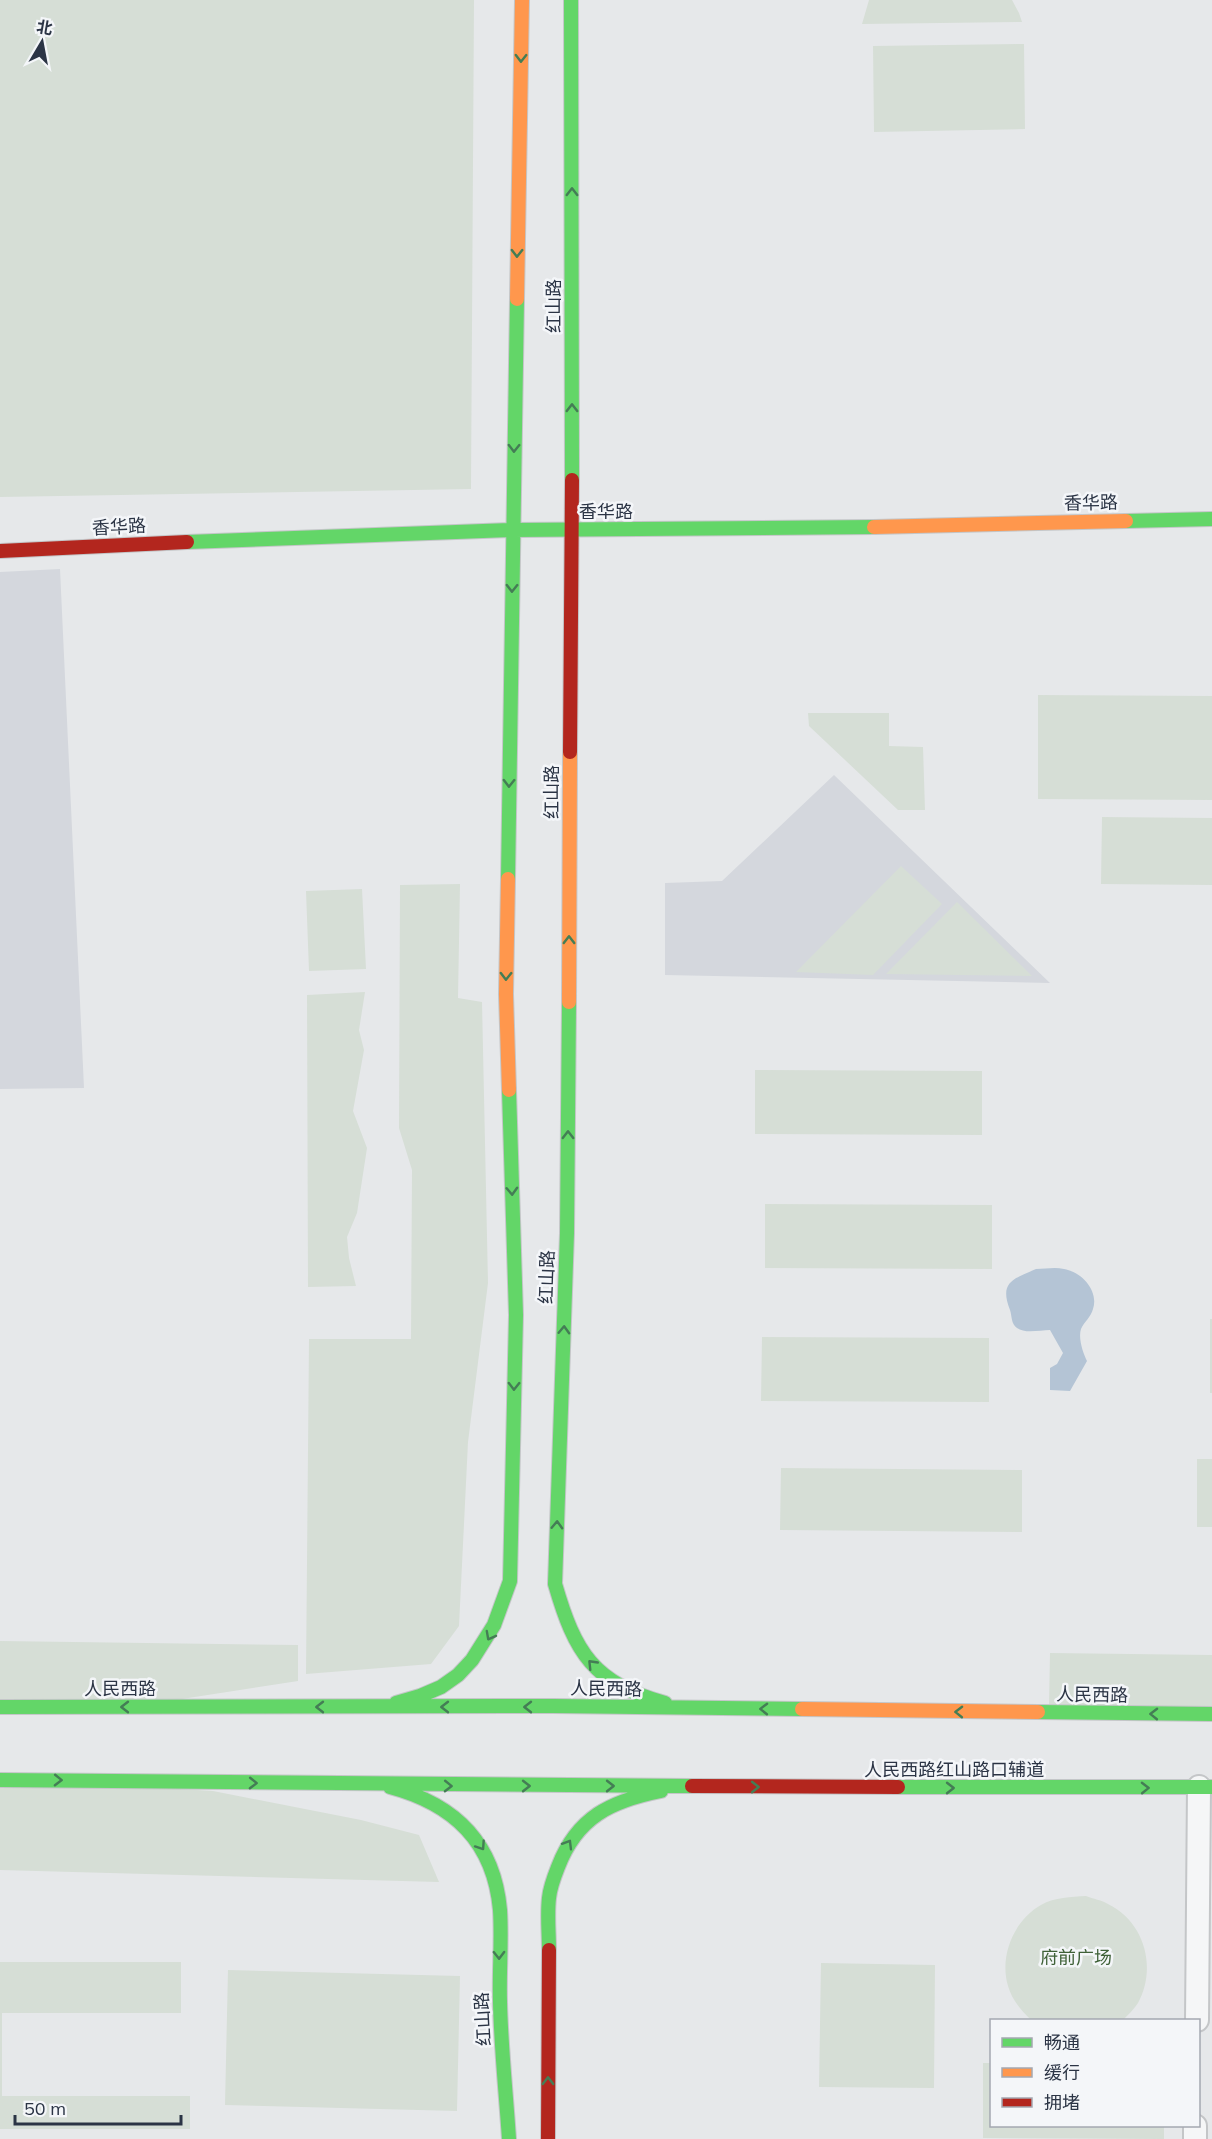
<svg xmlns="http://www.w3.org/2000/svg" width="1212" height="2139" viewBox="0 0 1212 2139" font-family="Mulish,'Noto Sans SC',sans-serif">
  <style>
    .built { fill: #d4d7dd }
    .green { fill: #d6ded6 }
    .water { fill: #b4c4d5 }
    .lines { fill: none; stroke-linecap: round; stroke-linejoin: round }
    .street-casing { stroke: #c4c6c8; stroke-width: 26 }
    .fast-casing { stroke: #c4c6c8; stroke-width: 16 }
    .slow-casing { stroke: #c4c6c8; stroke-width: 16 }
    .jam-casing { stroke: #c4c6c8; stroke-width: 16 }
    .street { stroke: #f5f6f7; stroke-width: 22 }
    .fast { stroke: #63d668; stroke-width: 14 }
    .slow { stroke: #ff974d; stroke-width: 14 }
    .jam { stroke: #b3261e; stroke-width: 14 }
    .oneway { stroke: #447d55 }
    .labels { text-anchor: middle; stroke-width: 5; stroke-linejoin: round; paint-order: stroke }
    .street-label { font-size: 18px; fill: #2b3445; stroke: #f4f6f9 }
    .park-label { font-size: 18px; fill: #3f6138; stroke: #f4f6f9 }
  </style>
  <rect width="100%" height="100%" fill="#e6e8ea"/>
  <!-- built -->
  <path class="built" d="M 60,569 L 84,1088 L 0,1089 L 0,572 Z
    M 834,775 L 1050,983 L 665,975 L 665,883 L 722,881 Z"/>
  <!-- green -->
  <path class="green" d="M 0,0 L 474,0 L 471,489 L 0,497 Z
    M 869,0 L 1012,0 L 1019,13 L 1022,22 L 862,24 Z
    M 1024,44 L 1025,129 L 874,132 L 873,46 Z
    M 1038,695 L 1212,696 L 1212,800 L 1038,799 Z
    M 808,713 L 889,713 L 889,746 L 923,747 L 925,810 L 898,810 L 809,726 Z
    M 1102,817 L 1212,818 L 1212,885 L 1101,884 Z
    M 901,866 L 942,904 L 873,975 L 796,972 Z
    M 460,884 L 458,998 L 482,1002 L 488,1283 L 468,1442 L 459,1626 L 431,1664 L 306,1674 L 309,1339 L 411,1339 L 412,1170 L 399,1128 L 400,885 Z
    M 362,889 L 366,969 L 309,971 L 306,891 Z
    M 957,902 L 1032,976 L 886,974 Z
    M 365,992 L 359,1030 L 364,1050 L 353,1111 L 367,1148 L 357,1213 L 347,1237 L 349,1258 L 356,1286 L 308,1287 L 307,995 Z
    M 755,1070 L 982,1071 L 982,1135 L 755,1134 Z
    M 765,1204 L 992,1205 L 992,1269 L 765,1268 Z
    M 1210,1319 L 1212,1319 L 1212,1393 L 1210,1393 Z
    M 762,1337 L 989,1338 L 989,1402 L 761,1401 Z
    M 1197,1459 L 1212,1459 L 1212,1527 L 1197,1527 Z
    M 781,1468 L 1022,1470 L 1022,1532 L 780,1530 Z
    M 0,1641 L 298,1645 L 298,1681 L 156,1703 L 0,1700 Z
    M 1050,1653 L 1212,1655 L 1212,1708 L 1049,1706 Z
    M 0,1778 L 213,1791 L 361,1820 L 419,1835 L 439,1882 L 0,1870 Z
    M 1086,1896 C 1093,1899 1102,1900 1108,1904 C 1145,1922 1157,1968 1138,2003 C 1134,2009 1128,2015 1123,2020 L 1031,2020 C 1021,2010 1012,2000 1008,1986 C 999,1956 1014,1920 1041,1905 C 1055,1897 1071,1897 1086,1896 Z
    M 0,1962 L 181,1962 L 181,2013 L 2,2013 L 2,2096 L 190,2096 L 190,2129 L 0,2129 Z
    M 821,1963 L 935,1965 L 934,2088 L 819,2087 Z
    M 228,1970 L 460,1976 L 457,2111 L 225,2105 Z
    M 983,2063 L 991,2063 L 992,2126 L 1164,2126 L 1164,2139 L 983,2138 Z"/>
  <!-- water -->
  <path class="water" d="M 1036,1269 C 1045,1269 1055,1267 1064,1269 C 1082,1272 1099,1291 1093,1309 C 1091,1317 1084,1322 1081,1329 C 1078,1338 1083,1353 1087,1361 L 1070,1391 L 1050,1390 L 1050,1368 L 1057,1364 L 1063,1353 L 1050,1330 C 1040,1330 1025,1334 1017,1328 C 1011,1324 1012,1316 1010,1310 C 999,1282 1013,1279 1036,1269 Z"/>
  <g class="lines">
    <defs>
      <path id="street" d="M 1197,2020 L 1199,1787
        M 1195,2139 L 1195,2126"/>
      <path id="fast" d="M 571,0 L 572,480
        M 1126,521 L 1212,519
        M 187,542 L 513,530 L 874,527
        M 508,879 L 517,299
        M 569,1002 L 567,1233 L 555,1584 C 575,1653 593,1683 665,1703
        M 396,1703 L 420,1696 L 441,1687 L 458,1675 L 472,1660 L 494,1625 L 510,1581 L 516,1315 L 509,1090
        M 0,1707 L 553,1706 L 802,1709
        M 1038,1712 L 1212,1714
        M 0,1780 L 692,1786
        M 390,1787 C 454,1804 494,1842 500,1910 C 502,1941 499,1971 500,2002 C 501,2048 506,2093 509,2139
        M 898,1787 L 1212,1787
        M 549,1950 C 549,1933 547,1915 549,1898 C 550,1888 554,1877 558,1867 C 577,1817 611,1801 661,1791"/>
      <path id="slow" d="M 517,299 L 522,0
        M 874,527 L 1126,521
        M 508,879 L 506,994 L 509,1090
        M 569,1002 L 570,752
        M 802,1709 L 1038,1712"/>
      <path id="jam" d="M 0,551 L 187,542
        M 570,752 L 572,480
        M 692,1786 L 898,1787
        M 548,2139 L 549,1950"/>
    </defs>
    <!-- street casing -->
    <use href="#street" class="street-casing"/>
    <!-- fast casing -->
    <use href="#fast" class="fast-casing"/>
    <!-- slow casing -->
    <use href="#slow" class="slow-casing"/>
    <!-- jam casing -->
    <use href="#jam" class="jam-casing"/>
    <!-- street -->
    <use href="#street" class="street"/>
    <!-- fast -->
    <use href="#fast" class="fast"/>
    <!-- slow -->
    <use href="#slow" class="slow"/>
    <!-- jam -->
    <use href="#jam" class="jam"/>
  </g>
  <!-- one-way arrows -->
  <defs><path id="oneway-chevron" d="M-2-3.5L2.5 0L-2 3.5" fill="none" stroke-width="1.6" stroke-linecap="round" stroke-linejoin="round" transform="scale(1.5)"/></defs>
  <g class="oneway">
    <use href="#oneway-chevron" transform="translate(521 58) rotate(91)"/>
    <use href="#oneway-chevron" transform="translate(572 192) rotate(-90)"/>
    <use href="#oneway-chevron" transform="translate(517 253) rotate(91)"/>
    <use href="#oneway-chevron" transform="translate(572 408) rotate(-90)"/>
    <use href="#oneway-chevron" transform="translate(514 448) rotate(91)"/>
    <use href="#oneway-chevron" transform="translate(512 588) rotate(91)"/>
    <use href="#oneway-chevron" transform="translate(509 783) rotate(91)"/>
    <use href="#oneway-chevron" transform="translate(569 940) rotate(-90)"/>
    <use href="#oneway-chevron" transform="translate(506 976) rotate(91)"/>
    <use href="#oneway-chevron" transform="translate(568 1135) rotate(-90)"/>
    <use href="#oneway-chevron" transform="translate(512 1191) rotate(88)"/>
    <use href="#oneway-chevron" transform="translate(564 1330) rotate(-88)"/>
    <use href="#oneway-chevron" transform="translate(514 1386) rotate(91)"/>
    <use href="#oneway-chevron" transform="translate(557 1525) rotate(-88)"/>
    <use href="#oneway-chevron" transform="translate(490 1636) rotate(118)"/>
    <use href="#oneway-chevron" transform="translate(592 1664) rotate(-134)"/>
    <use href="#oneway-chevron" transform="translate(125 1707) rotate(-180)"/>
    <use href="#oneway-chevron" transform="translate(320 1707) rotate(-180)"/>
    <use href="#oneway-chevron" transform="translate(445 1707) rotate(180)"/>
    <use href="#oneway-chevron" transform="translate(528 1707) rotate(180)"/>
    <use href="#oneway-chevron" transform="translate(764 1709) rotate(-179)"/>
    <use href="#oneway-chevron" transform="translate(959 1712) rotate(-179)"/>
    <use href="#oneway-chevron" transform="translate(1154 1714) rotate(-179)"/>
    <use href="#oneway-chevron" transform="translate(58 1780) rotate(1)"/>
    <use href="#oneway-chevron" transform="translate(253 1783) rotate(1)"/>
    <use href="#oneway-chevron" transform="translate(448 1786) rotate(1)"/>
    <use href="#oneway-chevron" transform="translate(526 1786)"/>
    <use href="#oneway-chevron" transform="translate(610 1786)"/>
    <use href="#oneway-chevron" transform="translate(755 1787)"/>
    <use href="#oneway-chevron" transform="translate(950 1788)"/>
    <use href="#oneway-chevron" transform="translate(1145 1788) rotate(-1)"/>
    <use href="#oneway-chevron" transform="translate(568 1844) rotate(-59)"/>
    <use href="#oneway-chevron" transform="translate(481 1846) rotate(56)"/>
    <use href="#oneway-chevron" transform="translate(499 1955) rotate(89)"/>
    <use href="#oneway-chevron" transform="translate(548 2081) rotate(-90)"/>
  </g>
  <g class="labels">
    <!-- street labels -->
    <g class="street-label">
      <text transform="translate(554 306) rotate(-90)" y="6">红山路</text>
      <text transform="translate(1091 503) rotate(-1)" y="6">香华路</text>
      <text x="606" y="518">香华路</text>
      <text transform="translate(119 527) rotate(-3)" y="6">香华路</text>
      <text transform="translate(552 792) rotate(-90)" y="6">红山路</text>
      <text transform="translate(547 1277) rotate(-88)" y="6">红山路</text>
      <text x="120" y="1695">人民西路</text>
      <text transform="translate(606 1689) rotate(1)" y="6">人民西路</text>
      <text transform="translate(1092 1695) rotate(1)" y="6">人民西路</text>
      <text x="954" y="1776">人民西路红山路口辅道</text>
      <text transform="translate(483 2019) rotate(-93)" y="6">红山路</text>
    </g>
    <!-- park labels -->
    <g class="park-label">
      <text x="1076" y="1964">府前广场</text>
    </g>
  </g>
  <!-- legend -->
  <rect x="990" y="2019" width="210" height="108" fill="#f4f6f9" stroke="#a4a8b1" stroke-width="1.5"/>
  <rect x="1002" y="2038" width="30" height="9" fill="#63d668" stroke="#a4a8b1" stroke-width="1.5"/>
  <text x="1044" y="2049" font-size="18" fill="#2b3445">畅通</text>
  <rect x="1002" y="2068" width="30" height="9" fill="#ff974d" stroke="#a4a8b1" stroke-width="1.5"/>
  <text x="1044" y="2079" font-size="18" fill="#2b3445">缓行</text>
  <rect x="1002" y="2098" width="30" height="9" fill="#b3261e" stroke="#a4a8b1" stroke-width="1.5"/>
  <text x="1044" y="2109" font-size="18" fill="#2b3445">拥堵</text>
  <!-- north arrow -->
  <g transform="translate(42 42) rotate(10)" stroke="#f4f6f9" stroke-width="4.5" paint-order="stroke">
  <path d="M0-4.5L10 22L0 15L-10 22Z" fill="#2b3445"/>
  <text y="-9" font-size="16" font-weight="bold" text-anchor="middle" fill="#2b3445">北</text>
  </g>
  <!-- scale -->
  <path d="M15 2115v9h166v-9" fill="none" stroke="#2b3445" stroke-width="3"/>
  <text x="24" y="2115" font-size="18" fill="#2b3445" stroke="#f4f6f9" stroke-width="4.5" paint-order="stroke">50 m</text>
</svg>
